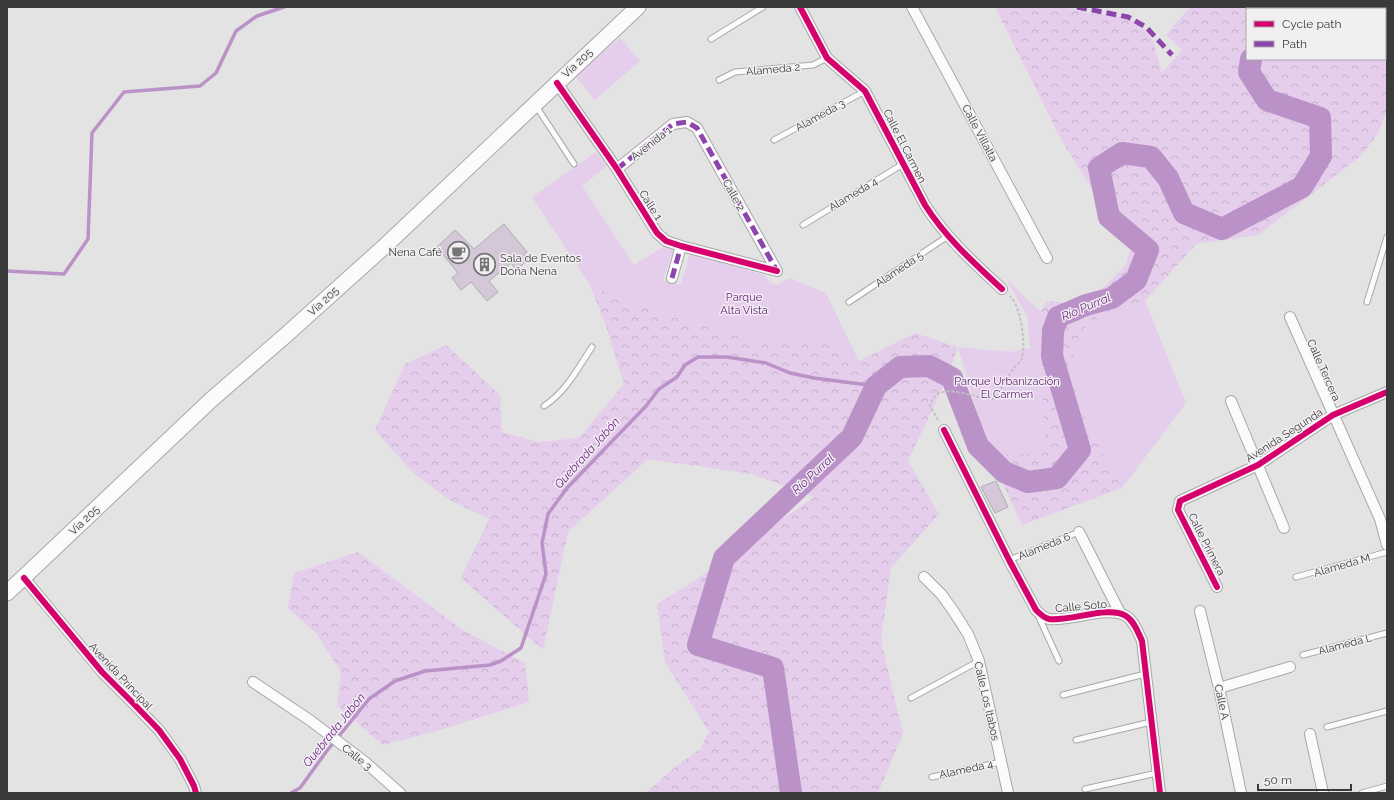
<svg xmlns="http://www.w3.org/2000/svg" width="1394" height="800" viewBox="0 0 1394 800" font-family="Raleway,sans-serif">
  <style>
    .green { fill: #e5cdec }
    .forest { fill: url(#forest-crowns); fill-rule: evenodd }
    .lines { fill: none; stroke-linecap: round; stroke-linejoin: round }
    .stream { stroke: #ba92c7; stroke-width: 3.5 }
    .river { stroke: #ba92c7; stroke-width: 22 }
    .building { fill: #d4c8d8; stroke: #afaeaf }
    .lane-casing { stroke: #a9a8a9; stroke-width: 7 }
    .street-casing { stroke: #a9a8a9; stroke-width: 12 }
    .secondary-casing { stroke: #a9a8a9; stroke-width: 17 }
    .path { stroke: #c3c2c3; stroke-width: 2; stroke-dasharray: 3 2; stroke-linecap: butt }
    .lane { stroke: #fbfbfb; stroke-width: 5 }
    .street { stroke: #fbfbfb; stroke-width: 10 }
    .secondary { stroke: #fbfbfb; stroke-width: 15 }
    .quiet { stroke: #8e44ad; stroke-width: 5; stroke-dasharray: 10 5; stroke-linecap: butt }
    .cycleway-casing { stroke: #f2eff3; stroke-width: 8 }
    .cycleway { stroke: #d6006c; stroke-width: 6 }
    .labels { text-anchor: middle; stroke-width: 3; stroke-linejoin: round; paint-order: stroke }
    .street-label { font-size: 11px; fill: #3b3a3b; stroke: #f2eff3 }
    .poi-label { font-size: 11px; fill: #3b3a3b; stroke: #f2eff3; text-anchor: end }
    .park-label { font-size: 11px; fill: #68207c; stroke: #f2eff3 }
    .water-label { font-size: 12px; font-style: italic; fill: #702985; stroke: #f2eff3 }
  </style>
  <defs>
    <pattern id="forest-crowns" width="20" height="18" patternUnits="userSpaceOnUse"><rect width="20" height="18" fill="#e5cdec"/><path d="M2 6a3 3 0 1 1 6 0M12 15a3 3 0 1 1 6 0" fill="none" stroke="#c5b1cb"/></pattern>
  </defs>
  <rect width="100%" height="100%" fill="#e4e3e4"/>
  <!-- green -->
  <path class="green" d="M 620,38 L 640,61 L 595,100 L 575,76 Z
    M 596,152 L 607,166 L 582,186 L 634,265 L 666,245 L 674,249 L 663,280 L 681,285 L 690,253 L 764,275 L 771,283 L 777,285 L 789,278 L 826,293 L 859,361 L 828,340 L 799,345 L 736,336 L 641,307 L 590,285 L 532,197 Z
    M 1007,280 L 1041,312 L 1042,387 L 1046,453 L 990,455 L 958,347 L 1010,352 L 1030,348 L 1027,316 Z
    M 1145,301 L 1186,403 L 1122,488 L 1089,428 L 1070,373 L 1075,345 L 1088,322 Z"/>
  <!-- forest -->
  <path class="forest" d="M 995,7 L 1063,7 L 1087,13 L 1117,15 L 1139,24 L 1153,40 L 1162,73 L 1182,50 L 1166,35 L 1190,7 L 1387,7 L 1387,110 L 1379,132 L 1361,156 L 1258,235 L 1196,244 L 1145,301 L 1088,322 L 1075,345 L 1070,373 L 1089,428 L 1122,488 L 1022,525 L 990,455 L 1046,453 L 1042,387 L 1041,312 L 1046,301 L 1086,305 L 1126,265 L 1130,249 L 1062,141 ZM 1247,9 L 1385,9 L 1385,59 L 1247,59 Z
    M 590,285 L 641,307 L 736,336 L 799,345 L 828,340 L 859,361 L 915,333 L 958,347 L 945,383 L 908,461 L 939,514 L 891,568 L 881,640 L 903,734 L 878,793 L 646,793 L 675,767 L 700,749 L 709,732 L 665,662 L 657,604 L 691,583 L 814,497 L 752,474 L 648,459 L 568,532 L 543,650 L 461,578 L 489,519 L 451,501 L 414,474 L 375,430 L 405,364 L 446,345 L 500,395 L 502,432 L 539,442 L 579,438 L 624,384 L 606,326 Z
    M 358,552 L 461,629 L 525,663 L 529,702 L 440,730 L 383,745 L 337,706 L 341,672 L 316,633 L 288,608 L 294,573 Z"/>
  <g class="lines">
    <!-- stream -->
    <path class="stream" d="M 7,271 L 64,274 L 88,239 L 92,133 L 124,92 L 200,86 L 216,73 L 236,31 L 257,16 L 284,7
      M 291,793 L 300,788 L 326,752 L 369,699 L 395,681 L 425,671 L 490,665 L 501,661 L 521,648 L 546,574 L 542,543 L 548,514 L 567,488 L 646,406 L 659,389 L 677,377 L 685,365 L 698,357 L 727,357 L 766,363 L 790,373 L 814,378 L 876,386"/>
    <!-- river -->
    <path class="river" d="M 1273,9 L 1275,7
      M 791,793 L 773,668 L 698,645 L 724,558 L 852,437 L 876,386 L 900,367 L 929,366 L 952,378 L 978,446 L 1004,472 L 1028,482 L 1057,478 L 1080,450 L 1052,356 L 1053,331 L 1058,317 L 1086,305 L 1112,298 L 1136,280 L 1148,250 L 1109,217 L 1099,168 L 1122,153 L 1151,157 L 1168,178 L 1184,213 L 1222,229 L 1302,187 L 1321,156 L 1320,118 L 1267,100 L 1249,72 L 1251,59"/>
  </g>
  <!-- building -->
  <path class="building" d="M 504,224 L 527,252 L 524,254 L 528,260 L 516,270 L 511,263 L 489,281 L 498,292 L 487,301 L 471,282 L 461,290 L 452,278 L 458,273 L 437,247 L 455,230 L 474,249 Z
    M 996,481 L 1008,507 L 995,513 L 981,487 Z"/>
  <g class="lines">
    <defs>
      <path id="lane" d="M 711,39 L 763,7
        M 719,80 L 735,72 L 813,65 L 827,58
        M 536,106 L 574,164
        M 774,140 L 865,91
        M 803,225 L 903,164
        M 849,302 L 948,236
        M 1367,302 L 1387,237
        M 544,406 C 566,392 578,368 592,347
        M 1009,560 L 1079,532
        M 1296,577 L 1387,552
        M 1038,615 L 1059,661
        M 1303,655 L 1387,633
        M 1063,695 L 1145,674
        M 911,698 L 979,661
        M 1327,727 L 1387,711
        M 1076,740 L 1151,722
        M 932,777 L 1001,762
        M 1085,789 L 1157,773
        M 1362,793 L 1387,786"/>
      <path id="street" d="M 800,7 L 827,58 L 865,91 L 925,205 C 946,238 974,263 1002,289
        M 912,7 L 1047,258
        M 557,83 L 617,169 L 657,233 L 666,241 L 681,246 L 777,271
        M 617,169 L 673,124 L 687,122 L 697,128 L 777,271
        M 672,278 L 681,246
        M 1290,317 L 1380,519 L 1387,545
        M 1231,401 L 1284,528
        M 944,430 L 1009,560 L 1036,610 C 1040,614 1044,618 1049,619 C 1070,622 1108,605 1126,616 C 1134,621 1138,632 1142,641 L 1160,793
        M 1079,532 L 1120,613
        M 924,577 L 942,595 L 954,612 L 968,634 L 979,661 L 1008,793
        M 24,578 L 102,672 L 131,701 L 159,730 L 180,759 L 194,786 L 196,793
        M 1217,587 L 1178,510 L 1180,501 L 1258,465 L 1333,415 L 1387,392
        M 1200,611 L 1219,688 L 1241,793
        M 253,682 L 311,721 L 365,762 L 400,793
        M 1219,688 L 1290,667
        M 1310,734 L 1323,793"/>
      <path id="secondary" d="M 7,593 L 212,399 L 286,335 L 386,245 L 638,7"/>
    </defs>
    <!-- lane casing -->
    <use href="#lane" class="lane-casing"/>
    <!-- street casing -->
    <use href="#street" class="street-casing"/>
    <!-- secondary casing -->
    <use href="#secondary" class="secondary-casing"/>
    <!-- path -->
    <path class="path" d="M 938,420 L 930,406 C 936,378 974,399 993,399 C 1002,389 1007,378 1014,368 C 1016,365 1021,362 1022,358 C 1026,344 1021,306 1010,296"/>
    <!-- lane -->
    <use href="#lane" class="lane"/>
    <!-- street -->
    <use href="#street" class="street"/>
    <!-- secondary -->
    <use href="#secondary" class="secondary"/>
    <!-- quiet -->
    <path class="quiet" d="M 1077,7 L 1128,17 L 1146,27 L 1172,55
      M 617,169 L 673,124 L 687,122 L 697,128 L 777,271
      M 672,278 L 681,246"/>
    <defs>
      <path id="cycleway" d="M 800,7 L 827,58 L 865,91 L 925,205 C 946,238 974,263 1002,289
        M 557,83 L 617,169 L 657,233 L 666,241 L 681,246 L 777,271
        M 944,430 L 1009,560 L 1036,610 C 1040,614 1044,618 1049,619 C 1070,622 1108,605 1126,616 C 1134,621 1138,632 1142,641 L 1160,793
        M 24,578 L 102,672 L 131,701 L 159,730 L 180,759 L 194,786 L 196,793
        M 1217,587 L 1178,510 L 1180,501 L 1258,465 L 1333,415 L 1387,392"/>
    </defs>
    <!-- cycleway casing -->
    <use href="#cycleway" class="cycleway-casing"/>
    <!-- cycleway -->
    <use href="#cycleway" class="cycleway"/>
  </g>
  <!-- icons -->
  <defs>
    <symbol id="cafe-ring" viewBox="-11 -11 22 22"><circle r="9.5" fill="#f2eff3" stroke="#767576" stroke-width="1.5"/><path d="M-5.5-4.5H6V0H3Q3 3.5 0 3.5H-2.5Q-5.5 3.5-5.5 0ZM3-3.2v2h1.7v-2ZM-6 4.5H4V6H-6Z" fill="#767576"/></symbol>
    <symbol id="building-ring" viewBox="-11 -11 22 22"><circle r="9.5" fill="#f2eff3" stroke="#767576" stroke-width="1.5"/><path d="M-4-6H4V6H1V3H-1V6H-4ZM-2.5-4.3h1.7v1.8h-1.7ZM.8-4.3h1.7v1.8H.8ZM-2.5-1h1.7V.8h-1.7ZM.8-1h1.7V.8H.8Z" fill="#767576"/></symbol>
  </defs>
  <g fill-rule="evenodd">
    <use href="#cafe-ring" x="446" y="240" width="25" height="25"/>
    <use href="#building-ring" x="472" y="252" width="25" height="25"/>
  </g>
  <g class="labels">
    <!-- street labels -->
    <g class="street-label">
      <text transform="translate(577 63) rotate(-43)" y="4">Vía 205</text>
      <text transform="translate(773 69) rotate(-5)" y="4">Alameda 2</text>
      <text transform="translate(820 115) rotate(-29)" y="4">Alameda 3</text>
      <text transform="translate(980 133) rotate(62)" y="4">Calle Villalta</text>
      <text transform="translate(651 143) rotate(-38)" y="4">Avenida 1</text>
      <text transform="translate(905 146) rotate(63)" y="4">Calle El Carmen</text>
      <text transform="translate(853 194) rotate(-31)" y="4">Alameda 4</text>
      <text transform="translate(734 195) rotate(61)" y="4">Calle 2</text>
      <text transform="translate(651 205) rotate(58)" y="4">Calle 1</text>
      <text transform="translate(899 269) rotate(-34)" y="4">Alameda 5</text>
      <text transform="translate(323 301) rotate(-42)" y="4">Vía 205</text>
      <text transform="translate(1324 370) rotate(66)" y="4">Calle Tercera</text>
      <text transform="translate(1284 435) rotate(-33)" y="4">Avenida Segunda</text>
      <text transform="translate(84 520) rotate(-44)" y="4">Vía 205</text>
      <text transform="translate(1207 544) rotate(63)" y="4">Calle Primera</text>
      <text transform="translate(1044 546) rotate(-22)" y="4">Alameda 6</text>
      <text transform="translate(1342 565) rotate(-16)" y="4">Alameda M</text>
      <text transform="translate(1081 606) rotate(-5)" y="4">Calle Soto</text>
      <text transform="translate(1345 644) rotate(-15)" y="4">Alameda L</text>
      <text transform="translate(121 676) rotate(47)" y="4">Avenida Principal</text>
      <text transform="translate(987 701) rotate(77)" y="4">Calle Los Itabos</text>
      <text transform="translate(1222 702) rotate(78)" y="4">Calle A</text>
      <text transform="translate(357 757) rotate(39)" y="4">Calle 3</text>
      <text transform="translate(966 769) rotate(-12)" y="4">Alameda 4</text>
    </g>
    <!-- poi labels -->
    <g class="poi-label">
      <text x="442" y="256">Nena Café</text>
      <text x="500" y="262" text-anchor="start">Sala de Eventos<tspan x="500" dy="13">Doña Nena</tspan></text>
    </g>
    <!-- park labels -->
    <g class="park-label">
      <text x="744" y="301">Parque<tspan x="744" dy="13">Alta Vista</tspan></text>
      <text x="1007" y="385">Parque Urbanización<tspan x="1007" dy="13">El Carmen</tspan></text>
    </g>
    <!-- water labels -->
    <g class="water-label">
      <text transform="translate(1086 307) rotate(-23)" y="4">Río Purral</text>
      <text transform="translate(587 453) rotate(-48)" y="4">Quebrada Jabón</text>
      <text transform="translate(813 474) rotate(-43)" y="4">Río Purral</text>
      <text transform="translate(334 730) rotate(-51)" y="4">Quebrada Jabón</text>
    </g>
  </g>
  <!-- border -->
  <rect width="1394" height="800" fill="none" stroke="#3b3a3b" stroke-width="16"/>
  <!-- legend -->
  <rect x="1246" y="8" width="140" height="52" fill="#f2eff3" stroke="#a9a7a9"/>
  <rect x="1254" y="21" width="20" height="6" fill="#d6006c" stroke="#a9a7a9"/>
  <text x="1282" y="28" font-size="12" fill="#3b3a3b">Cycle path</text>
  <rect x="1254" y="41" width="20" height="6" fill="#8e44ad" stroke="#a9a7a9"/>
  <text x="1282" y="48" font-size="12" fill="#3b3a3b">Path</text>
  <!-- scale -->
  <path d="M1258 784v6h93v-6" fill="none" stroke="#3b3a3b" stroke-width="2"/>
  <text x="1264" y="784" font-size="12" fill="#3b3a3b" stroke="#f2eff3" stroke-width="3" paint-order="stroke">50 m</text>
</svg>
